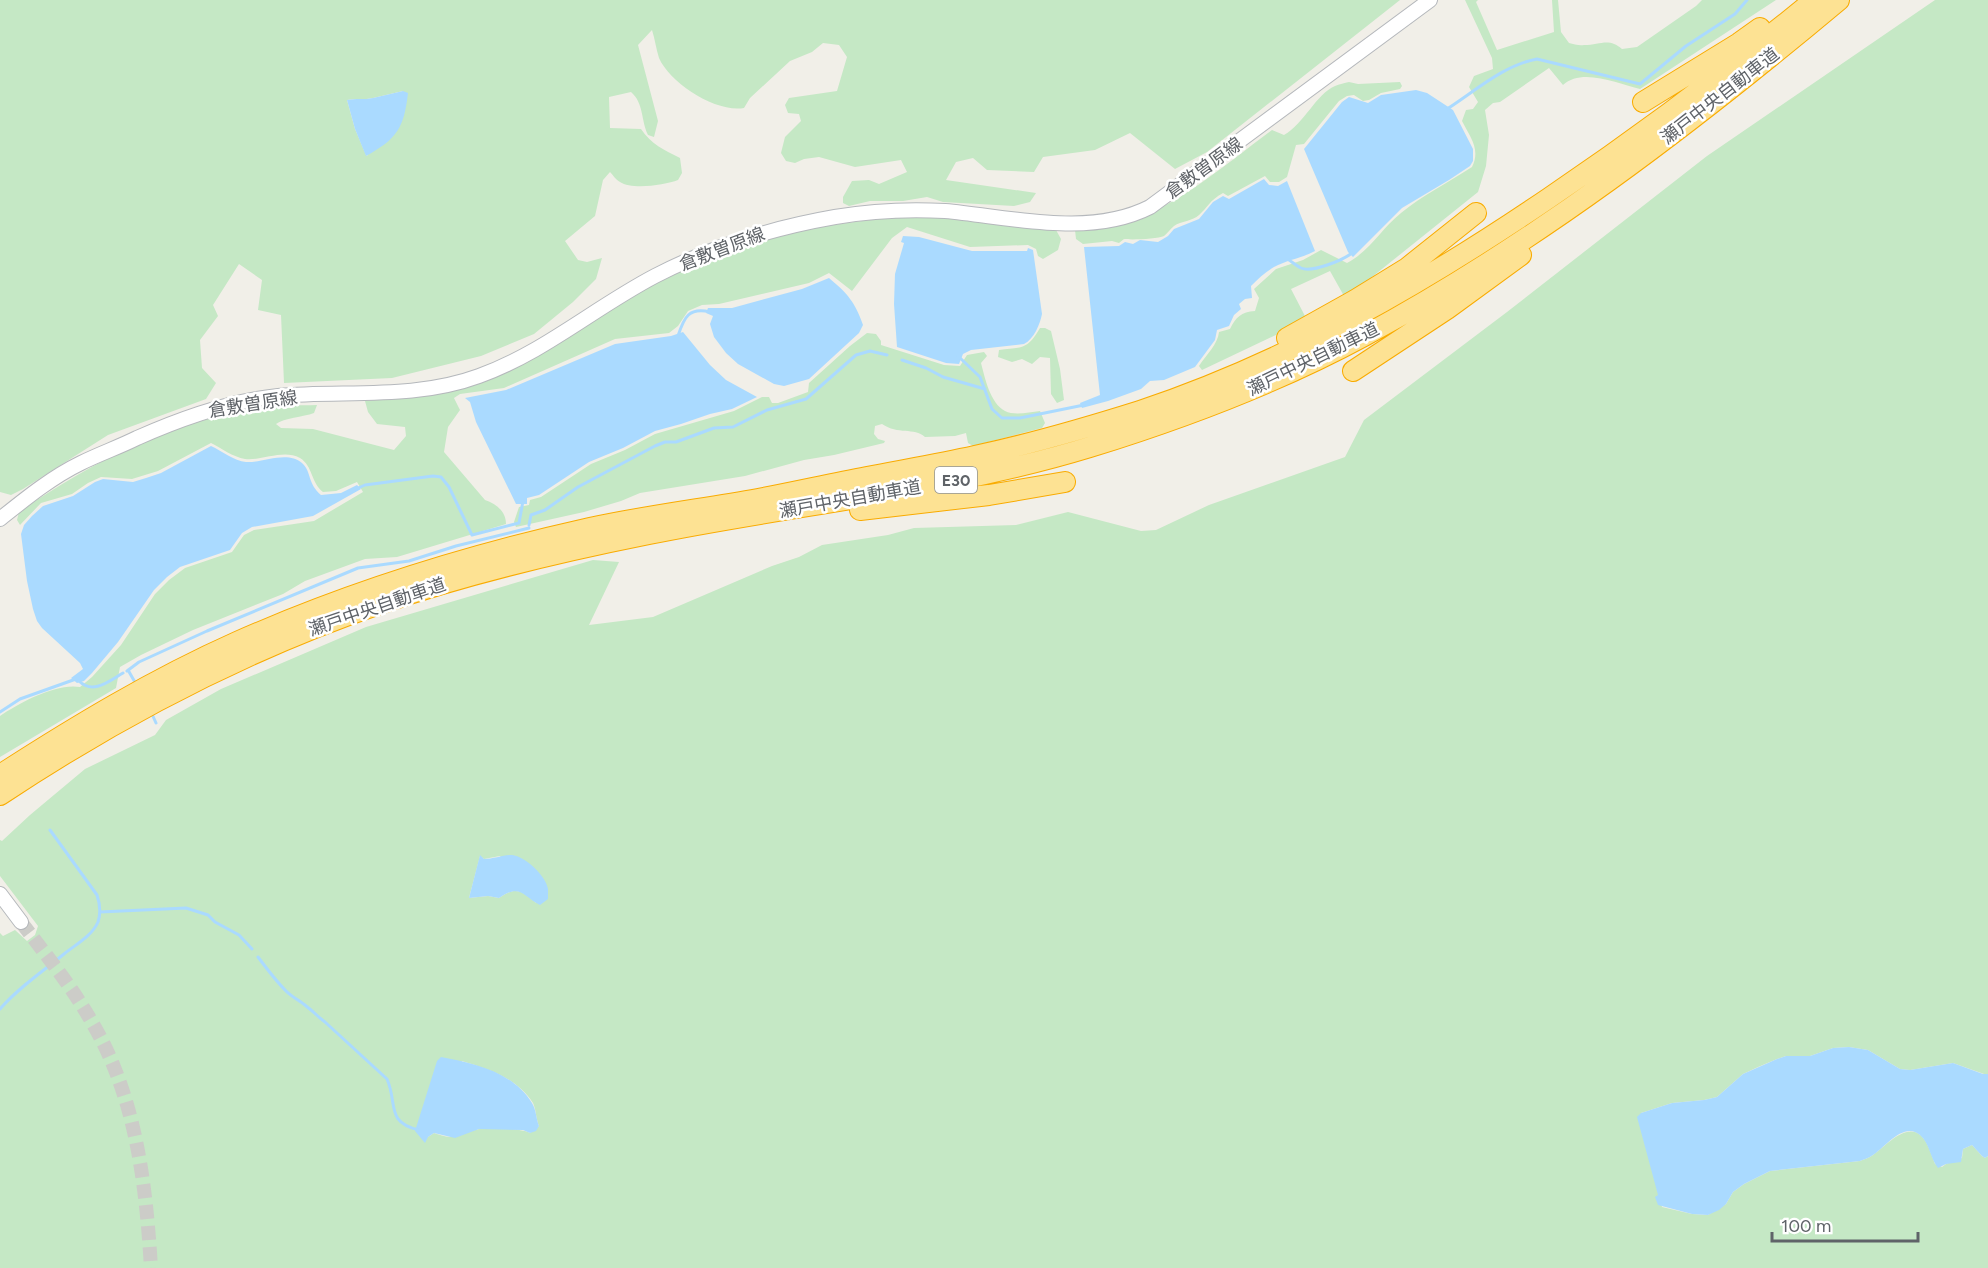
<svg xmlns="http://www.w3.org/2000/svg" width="1988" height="1268" viewBox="0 0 1988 1268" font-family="Figtree,'Noto Sans JP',sans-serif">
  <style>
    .green { fill: #c5e8c5; fill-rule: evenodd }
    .water { fill: #aadaff }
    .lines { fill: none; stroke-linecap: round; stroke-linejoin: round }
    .stream { stroke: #aadaff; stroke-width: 3 }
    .tertiary-tunnel { stroke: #ccccc8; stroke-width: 14; stroke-dasharray: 14 7; stroke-linecap: butt }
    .tertiary-casing { stroke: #b5b8bc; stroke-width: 16 }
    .motorway-casing { stroke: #f9ab00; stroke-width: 22 }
    .tertiary { stroke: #fff; stroke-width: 14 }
    .motorway { stroke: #fde293; stroke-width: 20 }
    .labels { text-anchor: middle; stroke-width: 5; stroke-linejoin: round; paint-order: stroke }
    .shield { fill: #fff; stroke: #8f9295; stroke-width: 1.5 }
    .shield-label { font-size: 16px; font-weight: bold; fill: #5f6368 }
    .street-label { font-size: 18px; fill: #5f6368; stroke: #fff }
  </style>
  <rect width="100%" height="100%" fill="#f1efe8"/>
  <!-- green -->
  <path class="green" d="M 0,0 L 1400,0 L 1207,152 L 1175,169 L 1130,133 L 1095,150 L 1043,157 L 1034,172 L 987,170 L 973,158 L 956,162 L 946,180 L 1036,193 L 1030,202 L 1014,206 L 943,202 L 927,197 L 903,201 L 870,201 L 849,206 L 843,203 L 843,197 L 852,181 L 869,180 L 879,184 L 907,172 L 901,160 L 855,167 L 819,157 L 804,159 L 795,163 L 786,161 L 781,153 L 785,137 L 801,121 L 799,114 L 788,113 L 785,105 L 789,98 L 837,91 L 847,57 L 839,45 L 823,43 L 812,52 L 790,61 L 750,98 L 744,108 C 716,113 670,83 659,58 C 656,49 655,39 652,30 L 638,45 L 658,121 L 654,137 L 648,135 C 641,121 644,103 631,92 L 609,97 L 610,128 L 641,129 C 651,144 664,150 680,158 L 682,173 L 678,180 C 665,185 632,190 620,182 C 616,180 613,175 610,172 L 603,180 L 595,216 L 565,241 L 578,260 L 587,262 L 602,258 L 596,279 L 573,302 L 534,334 L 481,356 L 392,378 L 284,383 L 281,315 L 258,310 L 262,280 L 239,264 L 213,305 L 218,316 L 200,340 L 202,368 L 216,383 L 206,399 L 108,435 L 23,489 L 11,495 L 0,492 ZM 403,91 L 367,156 L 366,155 L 355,129 L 347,100 C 356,98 364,100 373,98 C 383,96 393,93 403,91 Z
    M 1465,0 L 1478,0 L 1476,2 L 1497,50 L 1554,32 L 1552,0 L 1558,0 L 1561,32 L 1569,43 C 1574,44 1579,46 1584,45 C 1600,45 1609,37 1622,49 L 1637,47 L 1696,6 L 1702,0 L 1776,0 L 1640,89 C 1619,84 1582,67 1563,85 L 1549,68 L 1500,102 L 1493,103 L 1485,110 L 1489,135 L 1486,166 L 1478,192 L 1362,285 L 1344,296 L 1330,271 L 1291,289 L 1306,318 L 1278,334 L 1202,370 L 1199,366 C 1206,355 1218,344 1219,332 L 1230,329 C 1236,317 1241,312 1255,311 L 1259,298 L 1254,289 L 1276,269 L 1303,260 L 1321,250 L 1347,263 C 1371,250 1381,229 1401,213 C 1423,195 1449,182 1472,167 C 1481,149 1470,137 1462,121 L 1466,110 L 1473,109 L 1478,102 L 1469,87 L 1474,76 L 1493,69 L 1492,58 Z
    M 1935,0 L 1988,0 L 1988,1074 L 1984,1074 L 1953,1063 L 1910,1070 L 1900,1069 L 1868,1050 L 1849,1047 L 1833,1048 L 1810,1056 L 1786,1056 L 1777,1059 L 1758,1067 L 1743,1074 L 1717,1097 L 1704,1100 L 1672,1103 L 1641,1113 L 1662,1207 L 1692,1214 L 1708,1215 L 1726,1204 L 1733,1192 L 1744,1184 L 1770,1171 L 1860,1161 C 1864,1159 1869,1158 1873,1155 C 1887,1145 1911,1116 1926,1142 C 1930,1149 1932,1157 1935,1164 L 1942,1167 L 1946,1164 L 1962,1158 L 1963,1149 L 1972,1145 L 1982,1156 L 1985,1158 L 1988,1156 L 1988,1268 L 0,1268 L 0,933 L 3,936 L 15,930 L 27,941 L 35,935 L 38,926 L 0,876 L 0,840 L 2,841 L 30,815 L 85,769 L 155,735 L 166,720 L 221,689 L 366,627 L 593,560 L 619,562 L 589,625 L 653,617 L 772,566 L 799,557 L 822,545 L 888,535 L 914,528 L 1016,525 L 1068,512 L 1141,531 L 1156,530 L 1209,505 L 1345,457 L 1364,420 L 1507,312 L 1707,156 ZM 480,856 L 484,859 L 500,856 L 536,903 C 522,891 516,886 499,898 L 488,896 L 469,898 ZM 462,1061 C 488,1069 517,1078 533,1103 C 536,1109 536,1119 539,1126 L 530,1133 C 519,1128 491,1127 479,1129 C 458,1133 459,1142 434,1133 L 428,1137 Z
    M 1349,82 L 1358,84 L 1400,82 L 1402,86 L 1400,89 L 1381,93 L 1369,100 L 1363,101 L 1354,95 L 1347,96 L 1339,101 L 1304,144 L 1296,145 L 1287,177 L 1279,182 L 1270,182 L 1265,176 L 1228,196 L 1223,193 C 1209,201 1210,205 1199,215 C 1193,221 1181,221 1174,226 C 1170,229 1168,233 1164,236 C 1158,239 1131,240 1124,239 L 1119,243 L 1112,241 L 1083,244 L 1076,239 L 1075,230 C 1083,230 1091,230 1099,229 C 1160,222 1223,166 1272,130 L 1284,135 C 1304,124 1316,94 1335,86 C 1339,84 1345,83 1349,82 Z
    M 892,217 L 937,217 L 1056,230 L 1061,239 L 1058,250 L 1043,259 L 1038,256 L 1036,249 L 1028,245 L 970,247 L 907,227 L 892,238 L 852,291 L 829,273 L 809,283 L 719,304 L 702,305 L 688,311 L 678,326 L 669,333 L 615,339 L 504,388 L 460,394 L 454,398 L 460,410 L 448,427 L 444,452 L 485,500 C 496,504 506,511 506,524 L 397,557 L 365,559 L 305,581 L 283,594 L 193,630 L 141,655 L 120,667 L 116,688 L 0,757 L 0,716 C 19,703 56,683 80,687 L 92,677 L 121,645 L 155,594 L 169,580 L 185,568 L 232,552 L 244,535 L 254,530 L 314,521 L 363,492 L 357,482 L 336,491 L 323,492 C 311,483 313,466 300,458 C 283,449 262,461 245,459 C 233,457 221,448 211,443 L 158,471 L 132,479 L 101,477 L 88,483 L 72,494 L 41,503 L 20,525 L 17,520 L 19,512 C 93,461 176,419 266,407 C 282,404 300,406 317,405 L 314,413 C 303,417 284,418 276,424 L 281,428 L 313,429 L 394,450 L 406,436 L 405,427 L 377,424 L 368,412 L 365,401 L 406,396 L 505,372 L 543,353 L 623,301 L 674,273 L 717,254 L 772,235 L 817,227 Z
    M 1040,328 L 1045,328 L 1051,331 L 1060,369 L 1064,400 L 1057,403 L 1051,394 L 1050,358 L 1040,357 L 1032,364 L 1022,359 L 1012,362 L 998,357 L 999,350 C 1023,347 1027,350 1040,328 Z
    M 867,333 L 876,334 L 881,341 L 881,345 L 944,365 L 960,366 L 967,355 L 984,352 L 987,356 L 981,363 C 985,378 990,403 1005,411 C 1015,416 1029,412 1040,411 L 1045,423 L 1042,428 L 973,446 L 968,443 L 966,433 L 955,436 L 925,437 C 914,427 898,435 882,424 L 875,426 L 874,434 L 878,439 L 885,441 L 884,443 L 834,455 L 804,460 L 745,476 L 640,493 L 621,501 L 584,512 L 516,527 L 514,522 L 519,507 L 529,505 L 530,500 L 541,497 L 591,464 L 625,450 L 655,434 L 734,411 L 762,397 L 769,397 L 772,403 L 778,403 L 808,392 L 809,383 L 850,346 Z"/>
  <!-- water -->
  <path class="water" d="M 1416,90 L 1427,93 L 1453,110 L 1473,149 L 1473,161 L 1470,166 L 1449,180 L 1402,208 L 1353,257 L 1348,252 L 1304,149 L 1342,102 L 1349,97 L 1368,103 L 1381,95 Z
    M 403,91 L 408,93 C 404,128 397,139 366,156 L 355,129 L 347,100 C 356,98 364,100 373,98 C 383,96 393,93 403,91 Z
    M 1264,179 L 1269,185 L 1278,186 L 1287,181 L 1315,251 C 1302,258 1287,260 1274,267 C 1265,272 1258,279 1251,286 L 1252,298 L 1245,299 L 1239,304 L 1241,309 L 1234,315 L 1229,326 L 1217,330 L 1215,340 L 1195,367 L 1164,380 L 1150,381 L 1141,389 L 1108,401 L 1082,408 L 1080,403 L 1100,395 L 1084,247 L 1119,246 L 1125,242 L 1133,244 L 1140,240 L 1158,242 L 1168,236 L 1174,229 L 1199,219 L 1213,202 L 1223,196 L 1229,199 Z
    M 903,236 L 919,237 L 972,251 L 1027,251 L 1028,248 L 1033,250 L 1042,314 C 1040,324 1034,339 1024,344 L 971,350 L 963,354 L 959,364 L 946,363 L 897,347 L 894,304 L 895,274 L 904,243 L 901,242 Z
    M 829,278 C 848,294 855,302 863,325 L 859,333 L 809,379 L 784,386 L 774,384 L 738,364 L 726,353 L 714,337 L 710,324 L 713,316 L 706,313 L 708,308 L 732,308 L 802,289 Z
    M 683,332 L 710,365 L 726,380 L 757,397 L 732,409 L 710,414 L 681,424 L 655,431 L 623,448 L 589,462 L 539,495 L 527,498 L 527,504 L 516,504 L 476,422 L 470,402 L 465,398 L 506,390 L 615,344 L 671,336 Z
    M 211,446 C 222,451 234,461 246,462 C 263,463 287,450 302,463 C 312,472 307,483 321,495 L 341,493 L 357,485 L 361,489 L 313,516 L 252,527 L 242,533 L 230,550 L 180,567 L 167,577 L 154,590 L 118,642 L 92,673 L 84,681 L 77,683 L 71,678 L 83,669 L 80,663 L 42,628 L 37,621 L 33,609 L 27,581 L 21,534 L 24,525 L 32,516 L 43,506 L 73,496 L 95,482 L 103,479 L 133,482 L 146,478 L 161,473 Z
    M 480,855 L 484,859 C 493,859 503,855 512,855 C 525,856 546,876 548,889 C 548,890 548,898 548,899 L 540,905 C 523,896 520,883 499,898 L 488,896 L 469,898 Z
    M 1849,1047 L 1868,1050 L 1900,1069 L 1910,1070 L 1953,1063 L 1983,1074 L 1988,1074 L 1988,1156 L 1985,1158 L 1982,1156 L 1972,1145 L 1963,1149 L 1961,1162 L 1946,1164 L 1938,1168 C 1930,1158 1930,1144 1920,1135 C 1904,1121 1885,1147 1873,1155 C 1869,1158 1864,1159 1860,1161 L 1770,1171 L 1744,1184 L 1733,1192 L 1726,1204 L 1719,1210 L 1708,1215 L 1692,1214 L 1658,1205 L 1655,1197 L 1658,1195 L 1637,1117 L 1641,1113 L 1672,1103 L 1704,1100 L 1717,1097 L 1743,1074 L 1777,1059 L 1786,1056 L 1810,1056 L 1833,1048 Z
    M 441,1057 C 474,1063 513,1072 532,1103 C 536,1109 536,1118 539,1126 L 536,1131 L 530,1133 L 523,1130 L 479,1129 L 455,1138 L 434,1133 L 428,1137 L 425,1143 L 415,1131 L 437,1061 Z"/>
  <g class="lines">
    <!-- stream -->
    <path class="stream" d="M 1447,109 C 1475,91 1504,65 1537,59 L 1640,84 L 1686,46 L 1735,14 L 1747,0
      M 1289,260 C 1292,262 1297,266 1301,268 C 1312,273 1343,260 1352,253
      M 678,336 C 684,317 689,307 710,312
      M 958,356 L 980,377 L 992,409 L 1002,418 L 1020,418 L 1084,405
      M 902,360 L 926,368 L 943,377 L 985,389
      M 356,489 L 365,485 L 433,476 L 441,477 L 449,487 L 472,535 L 519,523 L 523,501
      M 529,525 L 531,515 L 545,510 L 578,487 L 655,446 L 665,442 L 676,442 L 714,428 L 733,427 L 767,410 L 806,399 L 856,355 L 870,351 L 887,355
      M 128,670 L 136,684
      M 127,671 L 139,662 L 207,631 L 358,568 L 409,561 L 456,546 L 529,528
      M 79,681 C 93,695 109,681 123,673
      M 0,712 L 20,699 L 76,679
      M 152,714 L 156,723
      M 100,912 L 186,908 L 208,915 L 215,922 L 239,935 L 252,949
      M 258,957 C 267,969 276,981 286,991 C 292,997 300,1001 306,1006 C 313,1011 318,1017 325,1022 L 387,1079 C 398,1104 385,1122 419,1130
      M 0,1009 C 18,988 42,972 64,954 C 75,945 92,936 98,922 C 101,913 100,904 97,895 L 50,830"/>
    <!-- tertiary-tunnel -->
    <path class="tertiary-tunnel" d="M 21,922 C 46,955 73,988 93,1024 C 136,1098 146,1184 151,1268"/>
    <defs>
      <path id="tertiary" d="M 0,519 C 25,499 52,477 81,463 C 99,454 119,447 137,438 C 182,418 229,401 278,396 C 345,390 414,400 479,376 C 543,353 594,308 655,276 C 711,247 772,228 835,217 C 870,211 909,209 945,211 C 1011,217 1089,238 1150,207 L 1430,0
        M 0,894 L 21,922"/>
      <path id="motorway" d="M 1643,102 L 1739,43 L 1760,28
        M 1287,338 L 1355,300 L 1407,268 L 1476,213
        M 1353,371 L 1447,309 L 1521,255
        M 860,510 L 989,495 L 1065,482
        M 0,775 C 76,726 154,679 237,642 C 350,592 469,555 590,528 C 645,516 702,509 758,499 C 795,492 830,484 867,477 C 903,470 939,464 975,456 C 1031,444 1086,428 1140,411 C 1287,362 1421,285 1549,198 C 1641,136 1728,71 1814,0
        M 0,795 C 119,716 247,649 382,603 C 469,573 559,552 649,534 C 796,504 946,491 1090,447 C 1184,418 1277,383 1364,336 C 1534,244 1691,124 1839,0"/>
    </defs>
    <!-- tertiary casing -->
    <use href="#tertiary" class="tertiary-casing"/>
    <!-- motorway casing -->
    <use href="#motorway" class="motorway-casing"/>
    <!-- tertiary -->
    <use href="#tertiary" class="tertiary"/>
    <!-- motorway -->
    <use href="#motorway" class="motorway"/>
  </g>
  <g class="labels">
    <!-- shield labels -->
    <rect class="shield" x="935" y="467" width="42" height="26" rx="4.5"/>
    <g class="shield-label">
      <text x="956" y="486">E30</text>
    </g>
    <!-- street labels -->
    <g class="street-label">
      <text transform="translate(1720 96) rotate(-38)" y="6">瀬戸中央自動車道</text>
      <text transform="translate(1204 168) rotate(-36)" y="6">倉敷曽原線</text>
      <text transform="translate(722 249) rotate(-21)" y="6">倉敷曽原線</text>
      <text transform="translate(1313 359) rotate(-26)" y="6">瀬戸中央自動車道</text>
      <text transform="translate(253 404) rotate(-9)" y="6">倉敷曽原線</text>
      <text transform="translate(850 499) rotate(-10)" y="6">瀬戸中央自動車道</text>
      <text transform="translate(377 607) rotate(-19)" y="6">瀬戸中央自動車道</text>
    </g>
  </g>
  <!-- scale -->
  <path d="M1772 1232v9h146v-9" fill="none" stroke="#5f6368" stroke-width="3"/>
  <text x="1781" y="1232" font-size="18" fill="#5f6368" stroke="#ffffff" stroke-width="4.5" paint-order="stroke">100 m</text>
</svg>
